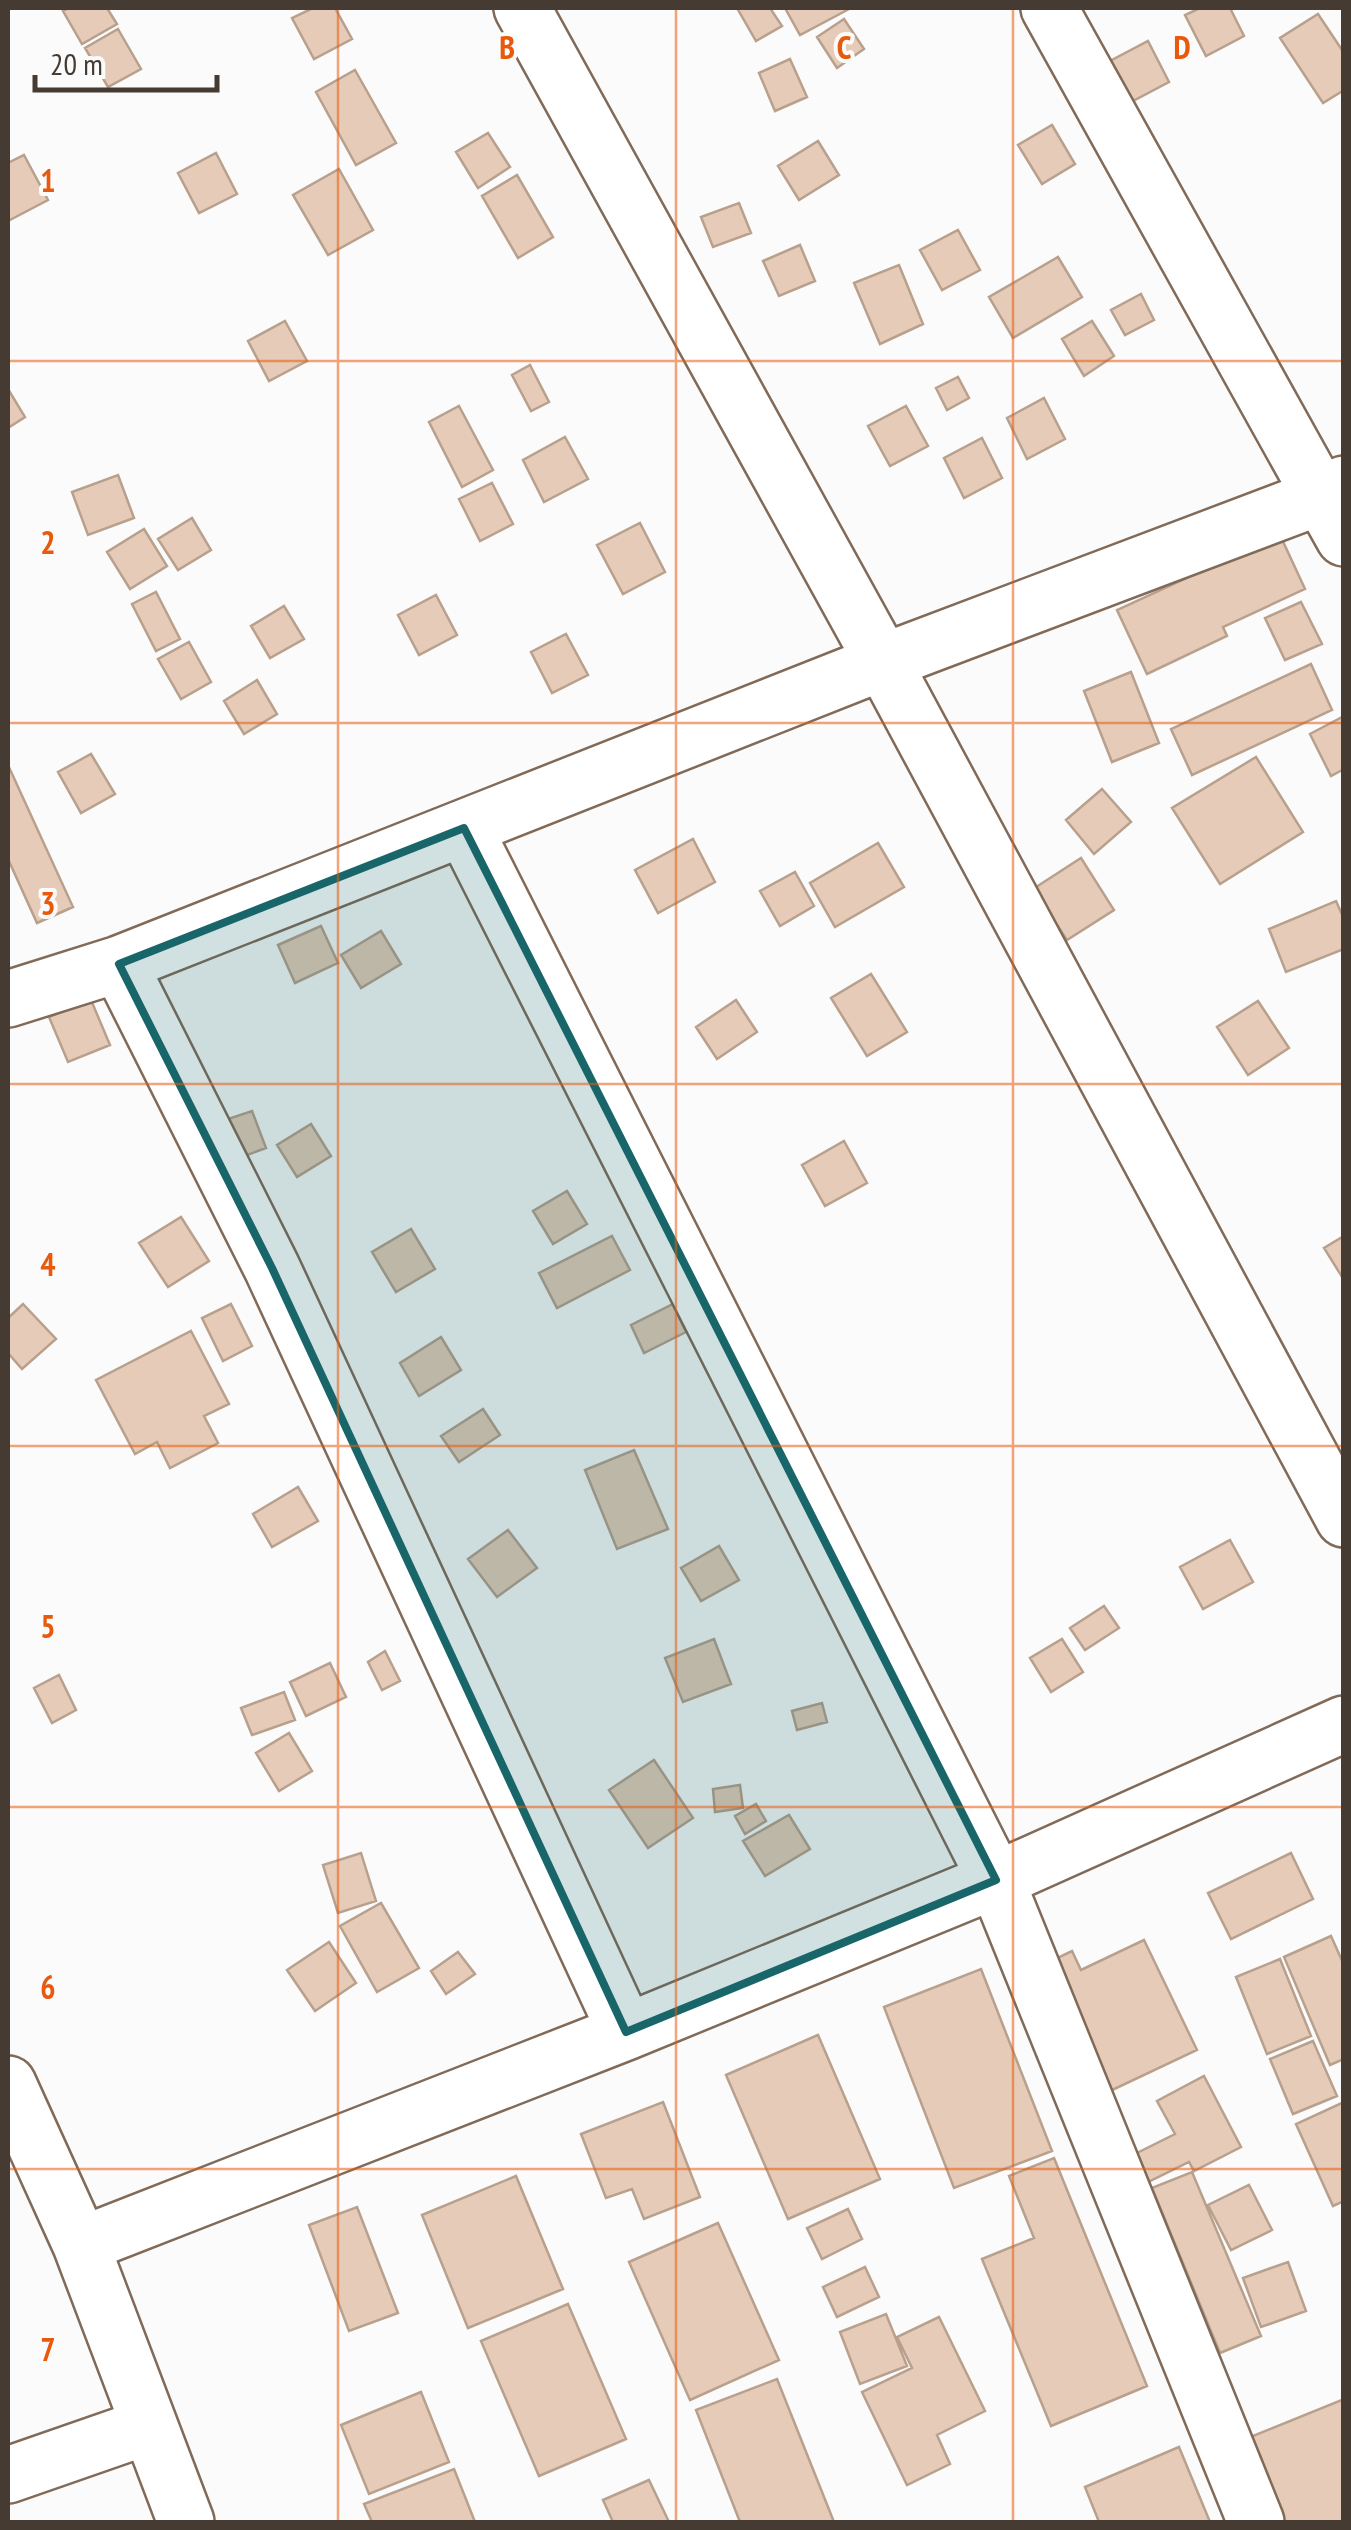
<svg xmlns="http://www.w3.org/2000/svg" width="1351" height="2530" viewBox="0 0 1351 2530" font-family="'PT Sans Narrow',sans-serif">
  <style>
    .building { fill: #e6ccb8; stroke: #b8a08d; stroke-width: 2.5 }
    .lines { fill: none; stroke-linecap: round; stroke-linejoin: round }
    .minor-casing { stroke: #816a58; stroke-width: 60 }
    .minor { stroke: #fff; stroke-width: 55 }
    .marked { fill: #186669; fill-opacity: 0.2; stroke: #186669; stroke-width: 8; stroke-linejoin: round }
    .grid { fill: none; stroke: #e8590c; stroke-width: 2.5; stroke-opacity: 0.55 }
    .grid-label { font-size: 32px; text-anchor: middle; font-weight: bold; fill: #e8590c; stroke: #fbfbfb; stroke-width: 8; stroke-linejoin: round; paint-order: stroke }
  </style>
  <rect width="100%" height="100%" fill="#fbfbfb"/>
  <!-- building -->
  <path class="building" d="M 69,8 L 107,8 L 117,24 L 82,44 L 63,11 Z
    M 313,8 L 335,8 L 352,39 L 314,59 L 292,18 Z
    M 737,8 L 770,8 L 782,26 L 756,41 Z
    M 785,8 L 851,8 L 800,35 Z
    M 1200,8 L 1230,8 L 1244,36 L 1206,56 L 1185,15 Z
    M 1318,14 L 1344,53 L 1344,90 L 1323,103 L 1280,38 Z
    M 844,19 L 864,49 L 837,68 L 817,37 Z
    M 118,29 L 141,69 L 108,87 L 85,48 Z
    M 1148,41 L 1169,82 L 1131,102 L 1110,61 Z
    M 790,59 L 807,97 L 775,111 L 759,73 Z
    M 355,70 L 396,143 L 356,165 L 316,92 Z
    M 1052,125 L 1075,164 L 1042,184 L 1018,145 Z
    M 488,133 L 510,167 L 478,188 L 456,152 Z
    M 818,141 L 839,175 L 799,200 L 778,166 Z
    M 216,153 L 237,194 L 199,213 L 178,173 Z
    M 24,155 L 48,200 L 8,221 L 8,163 Z
    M 339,169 L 373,230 L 328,255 L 293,195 Z
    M 517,175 L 553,237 L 518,258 L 482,196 Z
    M 739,203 L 751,233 L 713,247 L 701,217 Z
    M 958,230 L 980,270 L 942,290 L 920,250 Z
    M 800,245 L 815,281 L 779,296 L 763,261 Z
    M 1058,257 L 1082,297 L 1013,338 L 989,297 Z
    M 899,265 L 923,324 L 880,344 L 854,283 Z
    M 1141,294 L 1154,320 L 1125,335 L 1111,310 Z
    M 285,321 L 307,361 L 269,381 L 248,341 Z
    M 1092,321 L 1114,356 L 1084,376 L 1062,339 Z
    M 530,365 L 549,402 L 531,411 L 512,375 Z
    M 958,377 L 969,398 L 947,410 L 936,388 Z
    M 8,389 L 25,417 L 8,428 Z
    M 1044,398 L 1065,439 L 1027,459 L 1007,418 Z
    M 459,406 L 493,470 L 462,487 L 429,422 Z
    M 906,406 L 928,446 L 890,466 L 868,426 Z
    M 565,437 L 588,479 L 544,502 L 523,460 Z
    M 982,438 L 1002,478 L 964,498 L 944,458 Z
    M 118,475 L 134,518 L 88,535 L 72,492 Z
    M 492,483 L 513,524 L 480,541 L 459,499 Z
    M 192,518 L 211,550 L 178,570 L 158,539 Z
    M 640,523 L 665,572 L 623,594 L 597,545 Z
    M 144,529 L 167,566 L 130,589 L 107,552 Z
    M 1280,535 L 1305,589 L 1223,627 L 1227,636 L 1147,674 L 1117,610 Z
    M 156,592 L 180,639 L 156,651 L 132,604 Z
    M 436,595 L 457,635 L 419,655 L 398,615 Z
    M 1301,602 L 1322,644 L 1285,660 L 1265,618 Z
    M 284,606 L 304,639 L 270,658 L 251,626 Z
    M 566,634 L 588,675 L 552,693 L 531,652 Z
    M 189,642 L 211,682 L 181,699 L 158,659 Z
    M 1311,664 L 1332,710 L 1192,775 L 1171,729 Z
    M 1131,672 L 1159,743 L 1112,762 L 1084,691 Z
    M 257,680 L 277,714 L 244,734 L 224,701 Z
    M 1344,716 L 1344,769 L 1331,776 L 1310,734 Z
    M 91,754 L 115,794 L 81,813 L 58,772 Z
    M 1256,757 L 1303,832 L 1220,884 L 1172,808 Z
    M 8,765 L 73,907 L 37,923 L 8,859 Z
    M 1102,789 L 1131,822 L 1094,854 L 1066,820 Z
    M 693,839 L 715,882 L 658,913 L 635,870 Z
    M 878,843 L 904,887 L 835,927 L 810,883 Z
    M 1081,858 L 1114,910 L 1067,940 L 1033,889 Z
    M 795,872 L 814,906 L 780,926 L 760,891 Z
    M 1336,901 L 1344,919 L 1344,949 L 1286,972 L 1269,929 Z
    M 321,926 L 338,963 L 295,983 L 278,945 Z
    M 381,931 L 401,964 L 361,988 L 341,955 Z
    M 871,974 L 907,1032 L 867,1056 L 831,998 Z
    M 91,1000 L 110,1045 L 68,1062 L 49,1017 Z
    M 736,1000 L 757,1032 L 717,1059 L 696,1027 Z
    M 1258,1001 L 1289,1048 L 1248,1075 L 1217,1027 Z
    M 252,1111 L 266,1148 L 231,1161 L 216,1123 Z
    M 311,1124 L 331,1156 L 297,1177 L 277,1145 Z
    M 844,1141 L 867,1183 L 825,1206 L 802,1165 Z
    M 567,1191 L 587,1224 L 553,1244 L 533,1211 Z
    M 181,1217 L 209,1261 L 168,1287 L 139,1243 Z
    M 411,1229 L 435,1269 L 396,1292 L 372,1252 Z
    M 612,1236 L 630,1270 L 557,1308 L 539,1273 Z
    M 1344,1236 L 1344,1280 L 1324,1248 Z
    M 23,1304 L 56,1339 L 22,1369 L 8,1353 L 8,1318 Z
    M 231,1304 L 252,1346 L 223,1361 L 202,1318 Z
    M 673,1304 L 686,1332 L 644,1353 L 631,1325 Z
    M 191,1331 L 229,1404 L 204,1416 L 218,1443 L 170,1468 L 157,1442 L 135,1454 L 96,1380 Z
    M 441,1337 L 461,1370 L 419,1396 L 400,1363 Z
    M 483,1409 L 500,1435 L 459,1462 L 441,1436 Z
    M 634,1450 L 668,1529 L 617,1549 L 585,1470 Z
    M 298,1487 L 318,1521 L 272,1547 L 253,1514 Z
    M 508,1530 L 537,1568 L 497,1597 L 468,1559 Z
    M 1230,1540 L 1253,1582 L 1203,1609 L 1180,1567 Z
    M 719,1546 L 739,1580 L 701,1601 L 681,1568 Z
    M 1104,1606 L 1119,1628 L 1085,1650 L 1070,1628 Z
    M 714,1639 L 731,1684 L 683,1702 L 665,1658 Z
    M 1062,1639 L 1083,1672 L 1051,1692 L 1030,1658 Z
    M 385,1651 L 400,1681 L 382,1690 L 368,1662 Z
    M 330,1663 L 346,1697 L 306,1716 L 290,1682 Z
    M 59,1675 L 76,1710 L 52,1723 L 34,1688 Z
    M 284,1692 L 295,1720 L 252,1735 L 241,1708 Z
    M 822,1703 L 827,1722 L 797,1730 L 792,1711 Z
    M 289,1733 L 312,1771 L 279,1791 L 256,1753 Z
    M 654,1760 L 693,1818 L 648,1848 L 609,1790 Z
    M 740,1785 L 743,1808 L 715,1812 L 713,1789 Z
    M 756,1804 L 766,1821 L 745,1834 L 735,1816 Z
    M 789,1815 L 810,1849 L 765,1876 L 743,1841 Z
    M 361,1853 L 376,1901 L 338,1913 L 323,1865 Z
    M 1291,1853 L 1313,1899 L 1231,1939 L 1208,1893 Z
    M 381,1903 L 419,1968 L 377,1992 L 340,1926 Z
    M 1331,1936 L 1344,1965 L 1344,2059 L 1330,2065 L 1284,1957 Z
    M 1144,1940 L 1197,2050 L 1108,2092 L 1047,1963 L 1072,1951 L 1081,1970 Z
    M 329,1942 L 356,1983 L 315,2011 L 287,1970 Z
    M 458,1952 L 475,1974 L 446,1994 L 431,1971 Z
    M 1280,1959 L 1311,2036 L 1267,2054 L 1236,1977 Z
    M 981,1969 L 1052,2151 L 954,2188 L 884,2007 Z
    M 818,2035 L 880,2179 L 788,2219 L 726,2075 Z
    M 1313,2041 L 1337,2096 L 1293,2114 L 1270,2059 Z
    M 1204,2076 L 1241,2147 L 1194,2171 L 1189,2162 L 1148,2182 L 1135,2154 L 1175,2134 L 1157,2101 Z
    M 663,2102 L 700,2197 L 644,2219 L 632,2189 L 606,2198 L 581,2134 Z
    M 1344,2102 L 1344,2201 L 1333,2206 L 1296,2124 Z
    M 1054,2158 L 1147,2386 L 1051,2426 L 982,2259 L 1034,2238 L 1009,2176 Z
    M 1192,2172 L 1261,2336 L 1220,2353 L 1152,2188 Z
    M 516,2176 L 563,2289 L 468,2328 L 422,2215 Z
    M 1249,2185 L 1272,2230 L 1231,2250 L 1208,2205 Z
    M 357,2207 L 398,2313 L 349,2331 L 309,2225 Z
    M 848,2209 L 862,2239 L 822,2259 L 807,2228 Z
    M 718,2223 L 779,2360 L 690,2400 L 629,2262 Z
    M 1288,2262 L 1306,2311 L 1261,2327 L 1243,2278 Z
    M 865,2267 L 879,2297 L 837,2317 L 823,2287 Z
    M 568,2304 L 626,2439 L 539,2476 L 481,2341 Z
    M 886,2314 L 907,2366 L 860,2384 L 840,2332 Z
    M 939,2317 L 985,2411 L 937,2435 L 950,2464 L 907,2485 L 862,2392 L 912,2368 L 897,2337 Z
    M 777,2379 L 834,2522 L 740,2522 L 696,2410 Z
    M 421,2392 L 449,2462 L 369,2494 L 341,2425 Z
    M 1344,2399 L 1344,2522 L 1283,2522 L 1248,2438 Z
    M 1179,2447 L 1210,2522 L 1099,2522 L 1085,2487 Z
    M 454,2469 L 475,2522 L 372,2522 L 364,2504 Z
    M 649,2480 L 669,2522 L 613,2522 L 603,2500 Z"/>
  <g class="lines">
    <defs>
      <path id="minor" d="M 522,8 L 883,662 L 1344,1519
        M 1049,8 L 1344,538
        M 464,828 L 996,1880 L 1256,2522
        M 119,964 L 272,1268 L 626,2032
        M 8,999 L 119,964 L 883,662 L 1322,496 L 1344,484
        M 8,2084 L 81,2245 L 186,2522
        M 81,2245 L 626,2032 L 996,1880 L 1344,1724
        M 8,2475 L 149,2426"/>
    </defs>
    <!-- minor casing -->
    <use href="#minor" class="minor-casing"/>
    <!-- minor -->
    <use href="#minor" class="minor"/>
  </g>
  <!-- marked area -->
  <path class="marked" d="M 464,828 L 996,1880 L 626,2032 L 272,1268 L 119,964 Z"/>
  <!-- grid -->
  <path class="grid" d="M 338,8 L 338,2522M 676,8 L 676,2522M 1013,8 L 1013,2522M 8,361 L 1344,361M 8,723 L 1344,723M 8,1084 L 1344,1084M 8,1446 L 1344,1446M 8,1807 L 1344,1807M 8,2169 L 1344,2169"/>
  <g class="grid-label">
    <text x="507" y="59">B</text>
    <text x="844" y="59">C</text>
    <text x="1182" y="59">D</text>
    <text x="48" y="192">1</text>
    <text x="48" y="554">2</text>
    <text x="48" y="915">3</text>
    <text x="48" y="1276">4</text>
    <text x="48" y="1638">5</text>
    <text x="48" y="1999">6</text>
    <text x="48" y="2361">7</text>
  </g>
  <!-- border -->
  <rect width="1351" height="2530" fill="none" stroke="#453b33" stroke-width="20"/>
  <!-- scale -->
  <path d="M35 75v15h182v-15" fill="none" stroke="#453b33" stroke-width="5"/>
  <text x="50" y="75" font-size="30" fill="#453b33" stroke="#fbfbfb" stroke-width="8" paint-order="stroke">20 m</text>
</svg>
